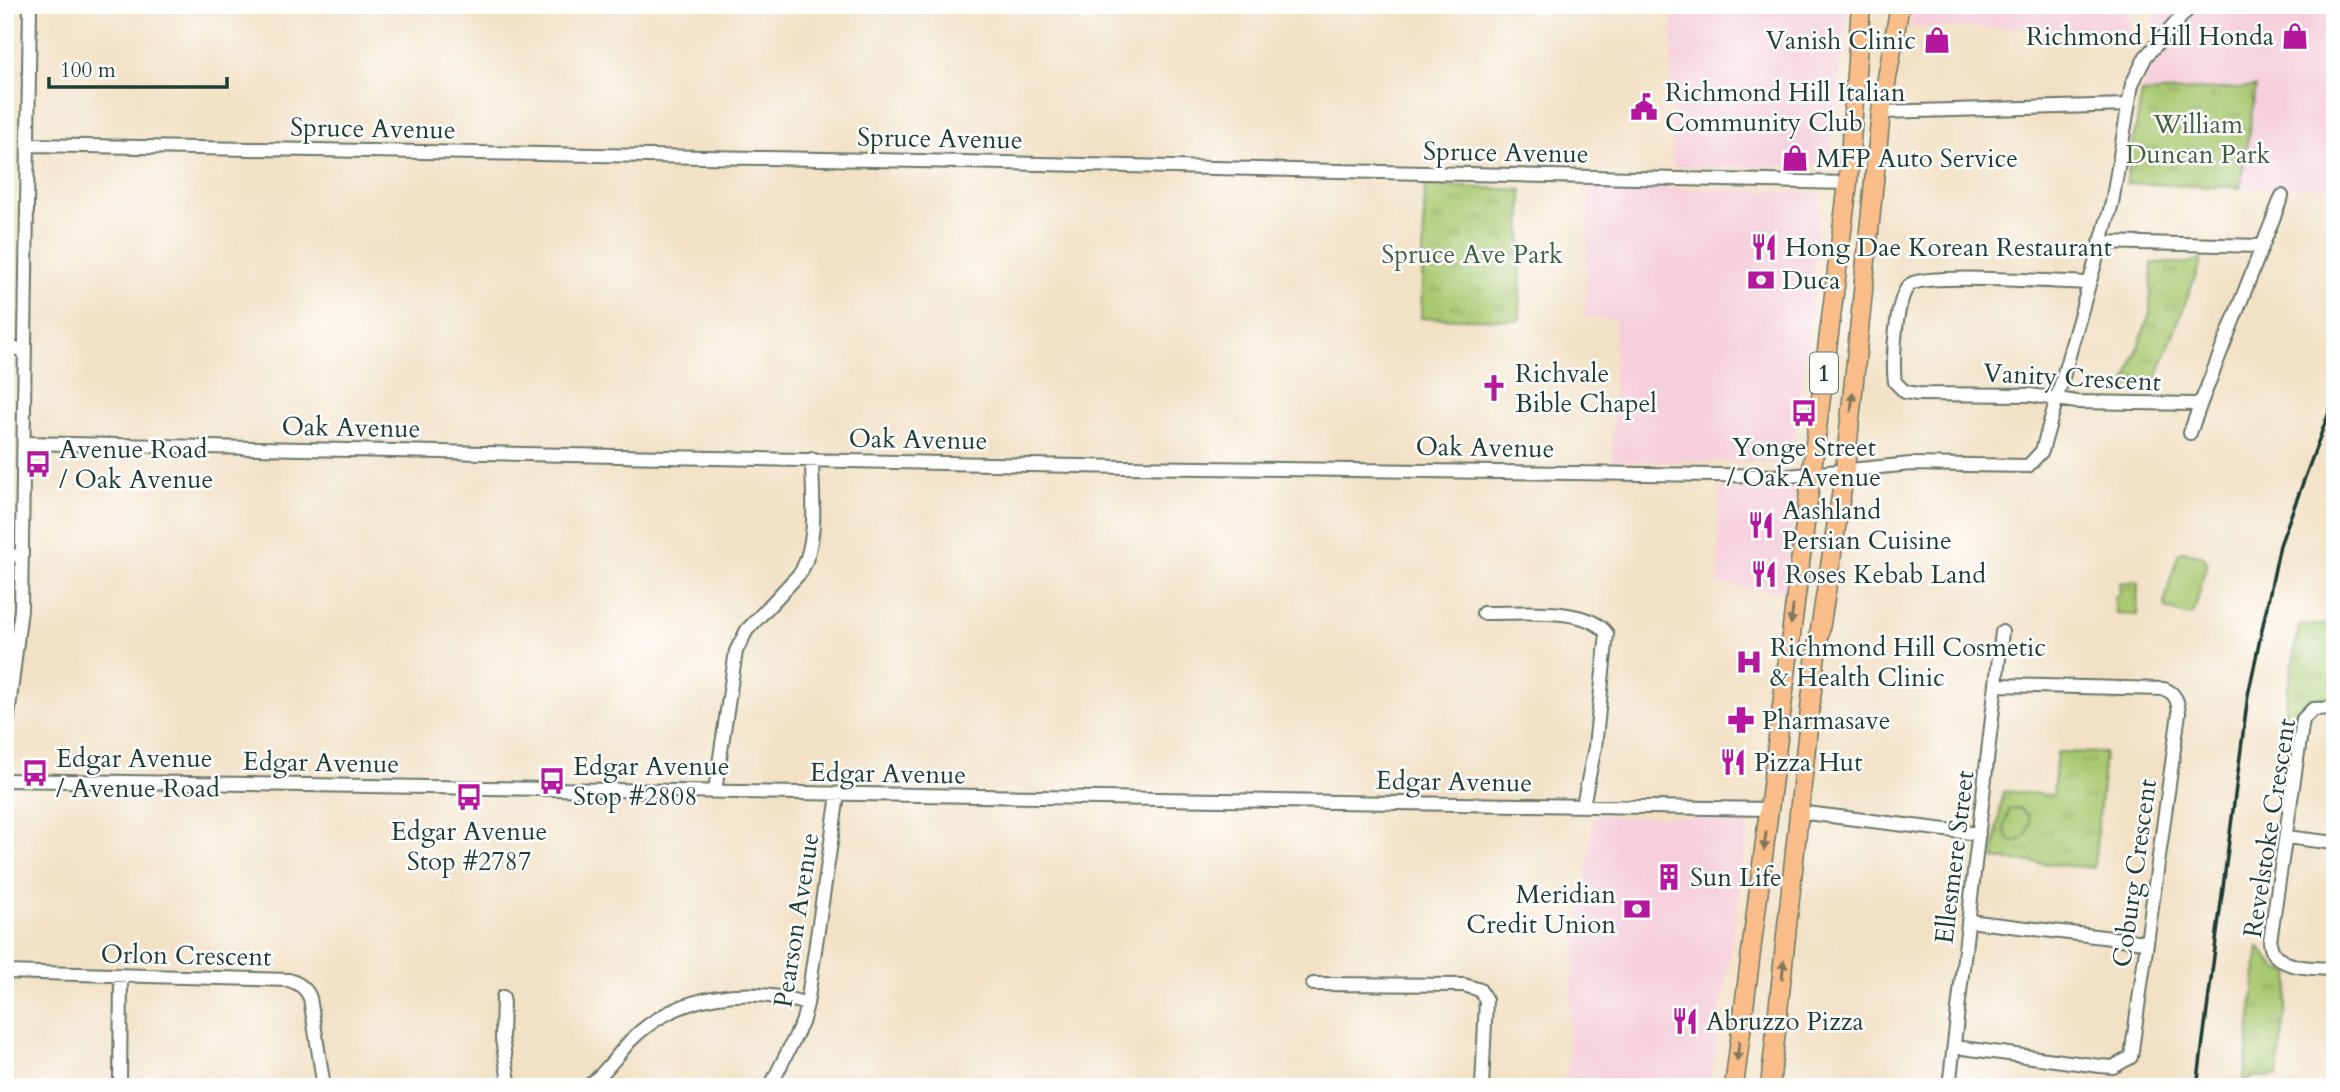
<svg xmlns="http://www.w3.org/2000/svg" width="2340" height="1092" viewBox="0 0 2340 1092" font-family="Cardo,serif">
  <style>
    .built { fill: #f5cfdb }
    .park { fill: url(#park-tufts); stroke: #648252; stroke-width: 2 }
    .garden { fill: #a9c870; stroke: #648252; stroke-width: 2 }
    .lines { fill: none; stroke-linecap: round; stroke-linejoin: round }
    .minor-casing { stroke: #697667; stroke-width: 16 }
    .primary-casing { stroke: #697667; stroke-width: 21 }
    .minor { stroke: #fff; stroke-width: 12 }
    .primary { stroke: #f8bd89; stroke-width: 18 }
    .rail { stroke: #1f3d34; stroke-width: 3.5 }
    .oneway { fill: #81775a }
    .labels { text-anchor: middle; stroke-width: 5; stroke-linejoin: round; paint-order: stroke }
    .shield { fill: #fff; stroke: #627771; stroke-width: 2 }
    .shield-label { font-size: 24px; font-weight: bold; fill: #1f3d34 }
    .poi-label { font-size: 26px; fill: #1f3d34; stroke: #fff; text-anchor: start }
    .park-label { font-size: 26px; fill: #426043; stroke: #fff }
    .street-label { font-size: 26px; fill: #1f3d34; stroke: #fff }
  </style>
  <defs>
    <pattern id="park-tufts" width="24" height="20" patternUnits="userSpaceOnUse" patternTransform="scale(1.75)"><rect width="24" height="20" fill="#a9c870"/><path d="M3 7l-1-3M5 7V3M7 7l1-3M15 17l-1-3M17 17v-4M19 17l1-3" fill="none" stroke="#89a45d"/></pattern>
  </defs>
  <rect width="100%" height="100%" fill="#fff"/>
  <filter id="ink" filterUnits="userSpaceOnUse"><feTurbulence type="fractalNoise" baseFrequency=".0143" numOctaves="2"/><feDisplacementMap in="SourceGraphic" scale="14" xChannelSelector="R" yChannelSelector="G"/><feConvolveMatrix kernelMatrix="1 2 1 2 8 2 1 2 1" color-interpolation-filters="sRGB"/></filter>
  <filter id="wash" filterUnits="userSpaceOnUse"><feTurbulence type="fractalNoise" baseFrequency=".00686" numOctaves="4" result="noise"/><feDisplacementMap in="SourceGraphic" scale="28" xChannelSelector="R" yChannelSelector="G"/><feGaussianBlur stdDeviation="1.57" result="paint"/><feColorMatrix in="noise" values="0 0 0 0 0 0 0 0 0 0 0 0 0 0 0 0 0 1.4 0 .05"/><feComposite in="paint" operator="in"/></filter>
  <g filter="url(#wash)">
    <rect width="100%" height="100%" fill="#f2e1c5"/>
    <!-- built -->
    <path class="built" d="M 1672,5 L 1849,5 L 1829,166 L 1672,167 Z
      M 1915,5 L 2129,5 L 2130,30 L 1910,27 Z
      M 2156,5 L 2335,5 L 2335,187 L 2240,188 L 2254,91 L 2142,93 Z
      M 1589,185 L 1820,193 L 1810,321 L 1791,462 L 1612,461 L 1615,319 L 1585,318 Z
      M 1720,489 L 1797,489 L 1786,592 L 1718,585 Z
      M 1594,815 L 1750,819 L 1710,1087 L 1566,1087 L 1572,984 Z"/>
    <!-- park -->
    <path class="park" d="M 2256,87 L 2240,188 L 2126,183 L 2142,93 Z
      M 1425,185 L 1522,190 L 1520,320 L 1421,318 Z
      M 2202,259 L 2158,375 L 2158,386 L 2125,386 L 2150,312 L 2152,263 L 2187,263 Z
      M 2135,581 L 2138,583 L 2137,615 L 2116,614 L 2114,597 L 2120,593 L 2119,583 Z
      M 2335,624 L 2335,683 L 2331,699 C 2312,699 2300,701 2291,720 L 2283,719 L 2299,626 Z
      M 2057,752 L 2105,753 L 2094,868 L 1993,859 L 2003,791 L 2053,795 Z
      M 2259,947 L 2278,970 L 2291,972 L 2277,1076 L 2253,1077 L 2243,1087 Z"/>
    <!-- garden -->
    <path class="garden" d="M 2182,551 L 2203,556 L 2207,562 L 2194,613 L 2190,616 L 2166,609 L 2164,604 L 2178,554 Z
      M 2019,808 L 2029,817 C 2031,830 2027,839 2014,842 L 2007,838 L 2005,824 L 2009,810 Z"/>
  </g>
  <g filter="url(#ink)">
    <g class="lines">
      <defs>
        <path id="minor" d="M 1881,112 L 2128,105
          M 30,145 L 875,160 L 1848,183
          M 2100,242 L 2262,246
          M 2088,283 C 2060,282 1929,273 1911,284 C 1895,294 1892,363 1895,382 L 1905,392 L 1918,394 L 2030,395 L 2077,402 L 2196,404 L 2202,400 L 2282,196
          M 5,349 L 24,349
          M 2190,433 L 2202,400
          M 24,443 L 1124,467 L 1788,476 L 1911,464 L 2028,466 L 2042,451 L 2112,203 L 2132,84 L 2146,56 L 2192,5
          M 5,555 L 22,556
          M 1483,613 C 1516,614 1588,605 1607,634 L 1595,747 L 1583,805
          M 2335,708 L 2313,709 L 2303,719 L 2270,941 C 2271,970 2313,968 2335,969
          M 5,741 L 21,609 L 30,5
          M 5,780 L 1769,809
          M 715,791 L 736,651 L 747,630 L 801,572 C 819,538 812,496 812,459
          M 1798,812 L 1979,834
          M 2286,837 L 2335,843
          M 1968,921 L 2145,942
          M 5,972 L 289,980 C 300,984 306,988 310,998 L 324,1087
          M 1313,984 L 1464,985 L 1480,990 L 1486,1000 L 1482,1087
          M 503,997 L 502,1039 L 510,1087
          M 1955,1047 L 2100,1066 L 2113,1067 L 2131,1057 L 2179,713 C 2178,702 2176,693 2164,689 L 1998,685
          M 120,1087 L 121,976
          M 587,1087 C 605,1074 616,1056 631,1040 C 677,994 748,985 807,1004
          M 770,1087 L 802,1023 L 807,1004 L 838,795
          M 1949,1087 L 2002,632
          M 2272,1087 L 2274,1087"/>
        <path id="primary" d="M 1734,1087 L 1848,183 L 1861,5
          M 1770,1087 L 1815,662 L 1845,470 L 1881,112 L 1900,5"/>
      </defs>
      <!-- minor casing -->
      <use href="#minor" class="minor-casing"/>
      <!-- primary casing -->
      <use href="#primary" class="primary-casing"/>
      <!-- minor -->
      <use href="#minor" class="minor"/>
      <!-- primary -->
      <use href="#primary" class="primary"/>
      <!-- rail -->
      <path class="rail" d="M 2197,1087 L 2248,695 L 2280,545 L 2335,396"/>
    </g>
    <!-- one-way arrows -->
    <defs><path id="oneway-solid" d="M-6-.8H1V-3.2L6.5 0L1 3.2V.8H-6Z" transform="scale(1.75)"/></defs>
    <g class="oneway">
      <use href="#oneway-solid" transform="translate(1852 402) rotate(-84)"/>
      <use href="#oneway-solid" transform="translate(1792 615) rotate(97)"/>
      <use href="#oneway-solid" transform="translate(1765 841) rotate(97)"/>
      <use href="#oneway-solid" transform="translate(1783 970) rotate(-84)"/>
      <use href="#oneway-solid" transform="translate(1738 1051) rotate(97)"/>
    </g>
  </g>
  <!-- icons -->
  <defs>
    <symbol id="shop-bare" viewBox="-9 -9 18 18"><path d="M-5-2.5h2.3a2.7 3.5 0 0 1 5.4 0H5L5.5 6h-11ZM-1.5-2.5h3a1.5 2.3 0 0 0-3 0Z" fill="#b5179e" stroke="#fff" stroke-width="2.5" paint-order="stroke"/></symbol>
    <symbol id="civic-bare" viewBox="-9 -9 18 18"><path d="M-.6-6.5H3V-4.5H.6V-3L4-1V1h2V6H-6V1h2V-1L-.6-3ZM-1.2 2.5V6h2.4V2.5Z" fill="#b5179e" stroke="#fff" stroke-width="2.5" paint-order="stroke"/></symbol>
    <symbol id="restaurant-bare" viewBox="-9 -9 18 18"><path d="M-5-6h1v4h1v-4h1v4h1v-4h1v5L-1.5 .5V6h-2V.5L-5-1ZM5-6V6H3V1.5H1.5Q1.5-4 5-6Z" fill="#b5179e" stroke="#fff" stroke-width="2.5" paint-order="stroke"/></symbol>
    <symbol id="bank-bare" viewBox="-9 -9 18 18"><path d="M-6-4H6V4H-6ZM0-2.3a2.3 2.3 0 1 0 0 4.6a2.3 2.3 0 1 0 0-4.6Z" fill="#b5179e" stroke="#fff" stroke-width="2.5" paint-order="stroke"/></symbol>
    <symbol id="church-bare" viewBox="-9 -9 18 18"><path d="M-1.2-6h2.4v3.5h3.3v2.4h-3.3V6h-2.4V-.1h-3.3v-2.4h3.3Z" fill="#b5179e" stroke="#fff" stroke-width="2.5" paint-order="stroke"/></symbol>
    <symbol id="bus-bare" viewBox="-9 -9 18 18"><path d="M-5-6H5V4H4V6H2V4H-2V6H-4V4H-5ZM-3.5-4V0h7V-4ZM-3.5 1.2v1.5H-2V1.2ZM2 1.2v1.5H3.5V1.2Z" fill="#b5179e" stroke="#fff" stroke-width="2.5" paint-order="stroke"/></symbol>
    <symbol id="hospital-bare" viewBox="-9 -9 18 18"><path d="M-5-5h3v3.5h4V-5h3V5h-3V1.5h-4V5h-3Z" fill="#b5179e" stroke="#fff" stroke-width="2.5" paint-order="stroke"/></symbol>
    <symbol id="pharmacy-bare" viewBox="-9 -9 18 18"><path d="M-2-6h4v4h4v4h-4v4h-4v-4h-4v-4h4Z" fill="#b5179e" stroke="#fff" stroke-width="2.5" paint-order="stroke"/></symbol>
    <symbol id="building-bare" viewBox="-9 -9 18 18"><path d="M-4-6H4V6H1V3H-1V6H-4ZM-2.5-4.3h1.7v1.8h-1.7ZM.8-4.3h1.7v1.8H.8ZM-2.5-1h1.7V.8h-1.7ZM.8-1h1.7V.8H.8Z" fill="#b5179e" stroke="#fff" stroke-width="2.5" paint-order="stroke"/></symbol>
  </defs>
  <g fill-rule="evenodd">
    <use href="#shop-bare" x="2276" y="17" width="38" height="38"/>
    <use href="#shop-bare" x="1918" y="21" width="38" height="38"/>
    <use href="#civic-bare" x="1625" y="88" width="38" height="38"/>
    <use href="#shop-bare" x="1776" y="139" width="38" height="38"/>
    <use href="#restaurant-bare" x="1745" y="228" width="38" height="38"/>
    <use href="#bank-bare" x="1742" y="261" width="38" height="38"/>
    <use href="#church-bare" x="1475" y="369" width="38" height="38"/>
    <use href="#bus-bare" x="1785" y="394" width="38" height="38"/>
    <use href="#bus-bare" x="19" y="445" width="38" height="38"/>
    <use href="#restaurant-bare" x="1742" y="506" width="38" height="38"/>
    <use href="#restaurant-bare" x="1745" y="555" width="38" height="38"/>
    <use href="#hospital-bare" x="1730" y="643" width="38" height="38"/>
    <use href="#pharmacy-bare" x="1722" y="701" width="38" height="38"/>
    <use href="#restaurant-bare" x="1714" y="743" width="38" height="38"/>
    <use href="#bus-bare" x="16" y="754" width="38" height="38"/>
    <use href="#bus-bare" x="533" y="762" width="38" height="38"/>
    <use href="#bus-bare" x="450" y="778" width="38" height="38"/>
    <use href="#building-bare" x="1650" y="858" width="38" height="38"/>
    <use href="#bank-bare" x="1618" y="890" width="38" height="38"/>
    <use href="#restaurant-bare" x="1666" y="1002" width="38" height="38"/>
  </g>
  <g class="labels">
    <!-- shield labels -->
    <rect class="shield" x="1810" y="352.5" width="28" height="41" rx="5"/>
    <g class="shield-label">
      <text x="1824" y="381">1</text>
    </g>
    <!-- poi labels -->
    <g class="poi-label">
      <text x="2274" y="45" text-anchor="end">Richmond Hill Honda</text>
      <text x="1916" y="49" text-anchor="end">Vanish Clinic</text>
      <text x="1665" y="101">Richmond Hill Italian<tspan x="1665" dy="30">Community Club</tspan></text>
      <text x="1816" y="167">MFP Auto Service</text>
      <text x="1785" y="256">Hong Dae Korean Restaurant</text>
      <text x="1782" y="289">Duca</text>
      <text x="1515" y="382">Richvale<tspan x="1515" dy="30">Bible Chapel</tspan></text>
      <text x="1804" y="456" text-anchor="middle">Yonge Street<tspan x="1804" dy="30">/ Oak Avenue</tspan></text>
      <text x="59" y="458">Avenue Road<tspan x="59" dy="30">/ Oak Avenue</tspan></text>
      <text x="1782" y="519">Aashland<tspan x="1782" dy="30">Persian Cuisine</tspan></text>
      <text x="1785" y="583">Roses Kebab Land</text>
      <text x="1770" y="656">Richmond Hill Cosmetic<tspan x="1770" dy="30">&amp; Health Clinic</tspan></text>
      <text x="1762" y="729">Pharmasave</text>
      <text x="56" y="767">Edgar Avenue<tspan x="56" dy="30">/ Avenue Road</tspan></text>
      <text x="1754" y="771">Pizza Hut</text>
      <text x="573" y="775">Edgar Avenue<tspan x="573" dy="30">Stop #2808</tspan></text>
      <text x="469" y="840" text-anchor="middle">Edgar Avenue<tspan x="469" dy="30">Stop #2787</tspan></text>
      <text x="1690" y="886">Sun Life</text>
      <text x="1616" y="903" text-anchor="end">Meridian<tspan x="1616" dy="30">Credit Union</tspan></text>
      <text x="1706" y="1030">Abruzzo Pizza</text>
    </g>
    <!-- park labels -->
    <g class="park-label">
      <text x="2198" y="133">William<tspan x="2198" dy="30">Duncan Park</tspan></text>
      <text x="1472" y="263">Spruce Ave Park</text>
    </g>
    <!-- street labels -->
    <g class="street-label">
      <text transform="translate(373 128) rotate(1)" y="9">Spruce Avenue</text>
      <text transform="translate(940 138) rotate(1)" y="9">Spruce Avenue</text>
      <text transform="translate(1506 152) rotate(1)" y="9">Spruce Avenue</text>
      <text transform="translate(2072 377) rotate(3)" y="9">Vanity Crescent</text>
      <text transform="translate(351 427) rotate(1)" y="9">Oak Avenue</text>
      <text transform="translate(918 439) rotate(1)" y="9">Oak Avenue</text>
      <text transform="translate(1485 447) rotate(1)" y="9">Oak Avenue</text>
      <text transform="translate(321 762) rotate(1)" y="9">Edgar Avenue</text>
      <text transform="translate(888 773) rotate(1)" y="9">Edgar Avenue</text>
      <text transform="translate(1454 781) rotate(1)" y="9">Edgar Avenue</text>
      <text transform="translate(2269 828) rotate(-81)" y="9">Revelstoke Crescent</text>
      <text transform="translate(1954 857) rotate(-83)" y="9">Ellesmere Street</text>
      <text transform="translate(2134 873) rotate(-82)" y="9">Coburg Crescent</text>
      <text transform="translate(796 920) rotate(-81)" y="9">Pearson Avenue</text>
      <text transform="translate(186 955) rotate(1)" y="9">Orlon Crescent</text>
    </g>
  </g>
  <!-- margin -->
  <rect width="2340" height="1092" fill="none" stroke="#fff" stroke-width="28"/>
  <!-- scale -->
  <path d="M49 77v10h178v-10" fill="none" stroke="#1f3d34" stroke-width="3.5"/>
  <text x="60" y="77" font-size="21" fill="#1f3d34" stroke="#ffffff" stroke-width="5" paint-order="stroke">100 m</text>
</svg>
